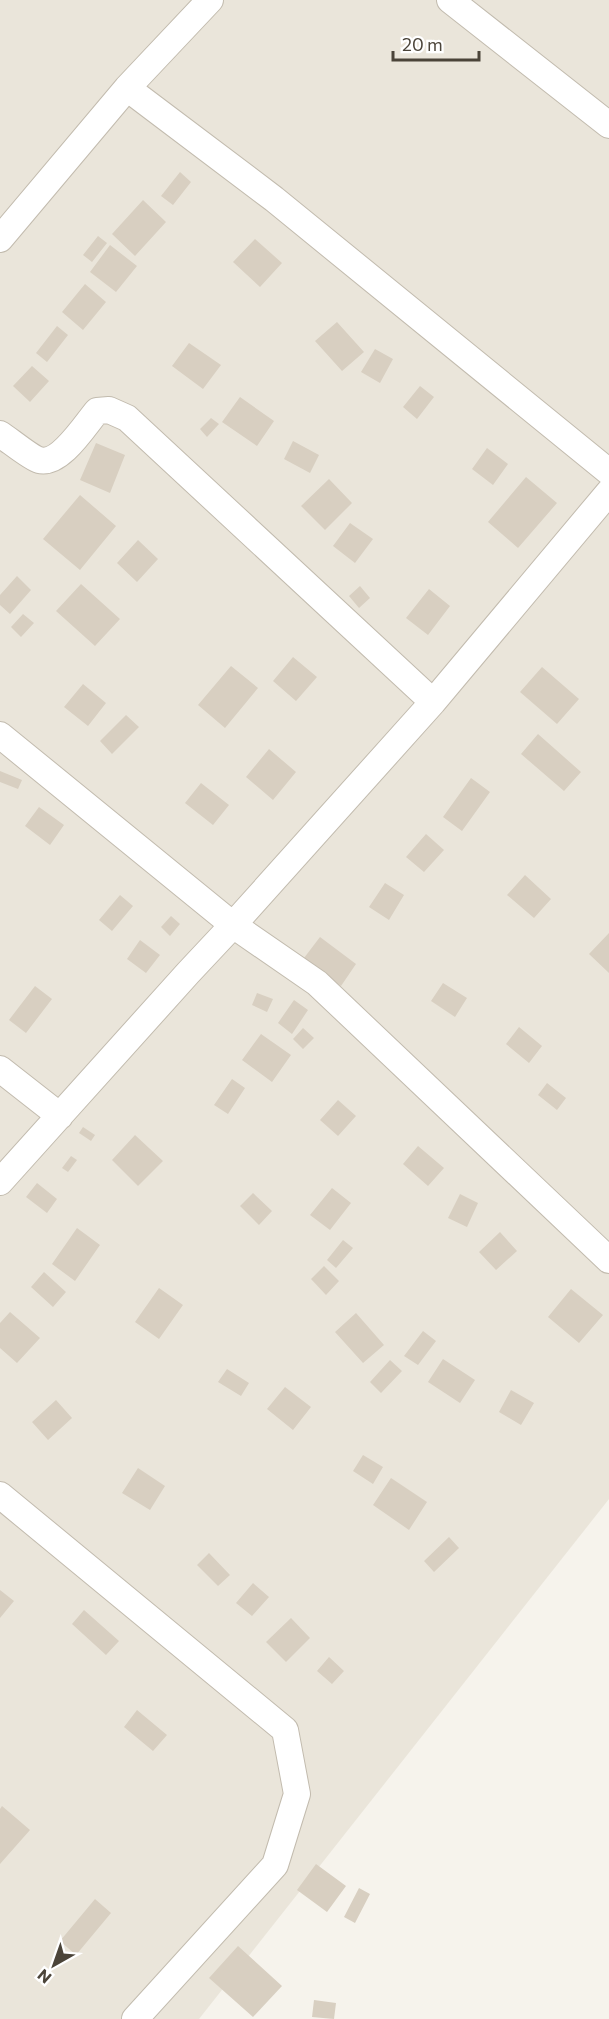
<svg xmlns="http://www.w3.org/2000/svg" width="609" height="2019" viewBox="0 0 609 2019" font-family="Commissioner,sans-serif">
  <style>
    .residential { fill: #eae5da }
    .building { fill: #d8cfc1 }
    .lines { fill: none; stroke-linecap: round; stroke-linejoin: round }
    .street-casing { stroke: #c2bbae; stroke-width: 28 }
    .street { stroke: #fff; stroke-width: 26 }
  </style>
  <rect width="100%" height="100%" fill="#f6f3ec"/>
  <!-- residential -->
  <path class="residential" d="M 0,0 L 609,0 L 609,1499 L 199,2019 L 0,2019 Z"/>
  <!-- building -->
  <path class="building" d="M 180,172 L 191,182 L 173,205 L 161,196 Z
    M 143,200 L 166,222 L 135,256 L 112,234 Z
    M 98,236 L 107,243 L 92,262 L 83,255 Z
    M 255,239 L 282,263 L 260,287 L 233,262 Z
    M 110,245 L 137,266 L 116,292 L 90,272 Z
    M 85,284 L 106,302 L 83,330 L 62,312 Z
    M 337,322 L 364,352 L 342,371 L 315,341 Z
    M 57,326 L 68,335 L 47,362 L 36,353 Z
    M 189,343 L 221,365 L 203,389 L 172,366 Z
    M 375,349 L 393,359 L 380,383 L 361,372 Z
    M 32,366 L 49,381 L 30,402 L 13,386 Z
    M 420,386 L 434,397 L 417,419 L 403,407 Z
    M 240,397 L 274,421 L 257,446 L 222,422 Z
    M 211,418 L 219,424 L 207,437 L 200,429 Z
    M 293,441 L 319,455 L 310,473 L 284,459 Z
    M 96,443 L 125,455 L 110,493 L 80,480 Z
    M 487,448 L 508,464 L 493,485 L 472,469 Z
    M 526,477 L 557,503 L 518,548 L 488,522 Z
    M 329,479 L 352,503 L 325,530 L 301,506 Z
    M 80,495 L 116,526 L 80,570 L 43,539 Z
    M 350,523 L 373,539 L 355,563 L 333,546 Z
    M 138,540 L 158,559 L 137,582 L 117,563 Z
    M 17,576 L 31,590 L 10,614 L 0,605 L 0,595 Z
    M 81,584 L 120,619 L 95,646 L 56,611 Z
    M 360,586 L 370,598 L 359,608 L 349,596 Z
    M 429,589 L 450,606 L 428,635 L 406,618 Z
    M 23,614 L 34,623 L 21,637 L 11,627 Z
    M 293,657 L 317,677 L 296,701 L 273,681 Z
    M 231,666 L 258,688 L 225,728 L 198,705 Z
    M 542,667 L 579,699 L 557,724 L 520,692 Z
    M 83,684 L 106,703 L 88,726 L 64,707 Z
    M 126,715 L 139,727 L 112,754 L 100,741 Z
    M 538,734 L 581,772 L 564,791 L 521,754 Z
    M 269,749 L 296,772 L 273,800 L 246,777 Z
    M 0,771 L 22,780 L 18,789 L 0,782 Z
    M 471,778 L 490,792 L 462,831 L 443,817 Z
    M 201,783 L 229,805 L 213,825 L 185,803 Z
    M 39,807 L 64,825 L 50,845 L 25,826 Z
    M 426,834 L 444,850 L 424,872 L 406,857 Z
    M 525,875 L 551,899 L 534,918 L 507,895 Z
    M 385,883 L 404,895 L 389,920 L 369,907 Z
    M 120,895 L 133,906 L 112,931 L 99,920 Z
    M 171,916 L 180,924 L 170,936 L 161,927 Z
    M 609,933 L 609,973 L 589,954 Z
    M 320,937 L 356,964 L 341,986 L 304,958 Z
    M 140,940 L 160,955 L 146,973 L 127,959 Z
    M 443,983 L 467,998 L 455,1017 L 431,1001 Z
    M 35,986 L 52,999 L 26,1033 L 9,1020 Z
    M 257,993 L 273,999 L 267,1012 L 252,1005 Z
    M 294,1000 L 308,1010 L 292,1034 L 278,1023 Z
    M 519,1027 L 542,1046 L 529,1063 L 506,1044 Z
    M 303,1028 L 314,1038 L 303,1049 L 293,1039 Z
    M 261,1034 L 291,1055 L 272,1082 L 242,1060 Z
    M 232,1079 L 245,1088 L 228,1114 L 214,1105 Z
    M 547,1083 L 566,1098 L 557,1110 L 538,1095 Z
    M 338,1100 L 356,1116 L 338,1136 L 320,1120 Z
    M 83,1127 L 95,1135 L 91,1141 L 79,1133 Z
    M 135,1135 L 163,1161 L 138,1186 L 112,1160 Z
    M 418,1146 L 444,1168 L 428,1186 L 403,1164 Z
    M 71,1156 L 77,1160 L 68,1172 L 62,1168 Z
    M 37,1183 L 57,1199 L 47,1213 L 26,1197 Z
    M 332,1188 L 351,1203 L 330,1230 L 310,1215 Z
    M 253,1193 L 272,1211 L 259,1225 L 240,1206 Z
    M 460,1194 L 478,1203 L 467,1227 L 448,1218 Z
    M 77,1228 L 100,1245 L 75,1281 L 52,1264 Z
    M 500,1232 L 517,1251 L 496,1270 L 479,1252 Z
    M 343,1240 L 353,1248 L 336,1268 L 327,1260 Z
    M 324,1266 L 339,1281 L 326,1295 L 311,1279 Z
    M 44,1272 L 66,1292 L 53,1307 L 31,1287 Z
    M 159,1288 L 183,1305 L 159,1339 L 135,1322 Z
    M 571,1289 L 603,1315 L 579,1343 L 548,1317 Z
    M 10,1312 L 40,1338 L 17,1363 L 0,1348 L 0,1323 Z
    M 356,1313 L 384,1345 L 363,1363 L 335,1332 Z
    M 423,1331 L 436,1341 L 418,1365 L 404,1356 Z
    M 443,1359 L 475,1380 L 460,1403 L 428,1382 Z
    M 390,1360 L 402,1371 L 381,1393 L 370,1382 Z
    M 227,1369 L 249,1383 L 241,1396 L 218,1382 Z
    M 285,1387 L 311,1407 L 293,1430 L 267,1409 Z
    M 511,1390 L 534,1403 L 521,1425 L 499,1412 Z
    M 56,1400 L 72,1418 L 48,1440 L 32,1422 Z
    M 363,1455 L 383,1467 L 373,1484 L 353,1471 Z
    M 138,1468 L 165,1486 L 150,1510 L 122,1493 Z
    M 391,1478 L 427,1502 L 409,1530 L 373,1505 Z
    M 449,1537 L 459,1548 L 434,1572 L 424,1561 Z
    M 209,1553 L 230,1575 L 218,1586 L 197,1565 Z
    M 253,1583 L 269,1597 L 252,1616 L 236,1603 Z
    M 0,1590 L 14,1601 L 0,1618 Z
    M 84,1610 L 119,1641 L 106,1655 L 72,1624 Z
    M 291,1618 L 310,1638 L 286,1662 L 266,1642 Z
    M 329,1657 L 344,1671 L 332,1684 L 317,1671 Z
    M 137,1710 L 167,1735 L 153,1751 L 124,1727 Z
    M 2,1806 L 30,1830 L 0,1864 L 0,1809 Z
    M 316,1864 L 346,1886 L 327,1912 L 297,1890 Z
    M 359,1888 L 370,1894 L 355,1923 L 344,1917 Z
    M 95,1899 L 111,1913 L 76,1955 L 60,1941 Z
    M 238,1946 L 282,1986 L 253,2017 L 209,1978 Z
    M 314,2000 L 336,2003 L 334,2019 L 312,2017 Z"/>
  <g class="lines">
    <defs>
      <path id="street" d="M 450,0 L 609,125
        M 127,88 L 274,199 L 609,472
        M 0,239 L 127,88 L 210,0
        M 0,434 C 8,439 31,458 39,460 C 60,466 85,425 97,411 L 109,410 L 127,418 L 433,702
        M 0,735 L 233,925 L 317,983 L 609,1260
        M 0,1069 L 60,1116
        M 0,1182 L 188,973 L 233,925 L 433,702 L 609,492
        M 0,1495 L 285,1730 L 297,1794 L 275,1865 L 135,2019"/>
    </defs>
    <!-- street casing -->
    <use href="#street" class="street-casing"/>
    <!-- street -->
    <use href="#street" class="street"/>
  </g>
  <!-- north arrow -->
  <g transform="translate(54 1965) rotate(220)" stroke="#ffffff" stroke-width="4.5" paint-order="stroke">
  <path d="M0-4.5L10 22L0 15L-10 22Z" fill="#4b4439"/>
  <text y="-9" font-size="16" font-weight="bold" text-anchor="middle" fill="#4b4439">N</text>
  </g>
  <!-- scale -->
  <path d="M393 51v9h86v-9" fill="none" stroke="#4b4439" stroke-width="3"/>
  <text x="402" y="51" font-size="18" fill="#4b4439" stroke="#ffffff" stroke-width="4.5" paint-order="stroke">20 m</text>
</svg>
